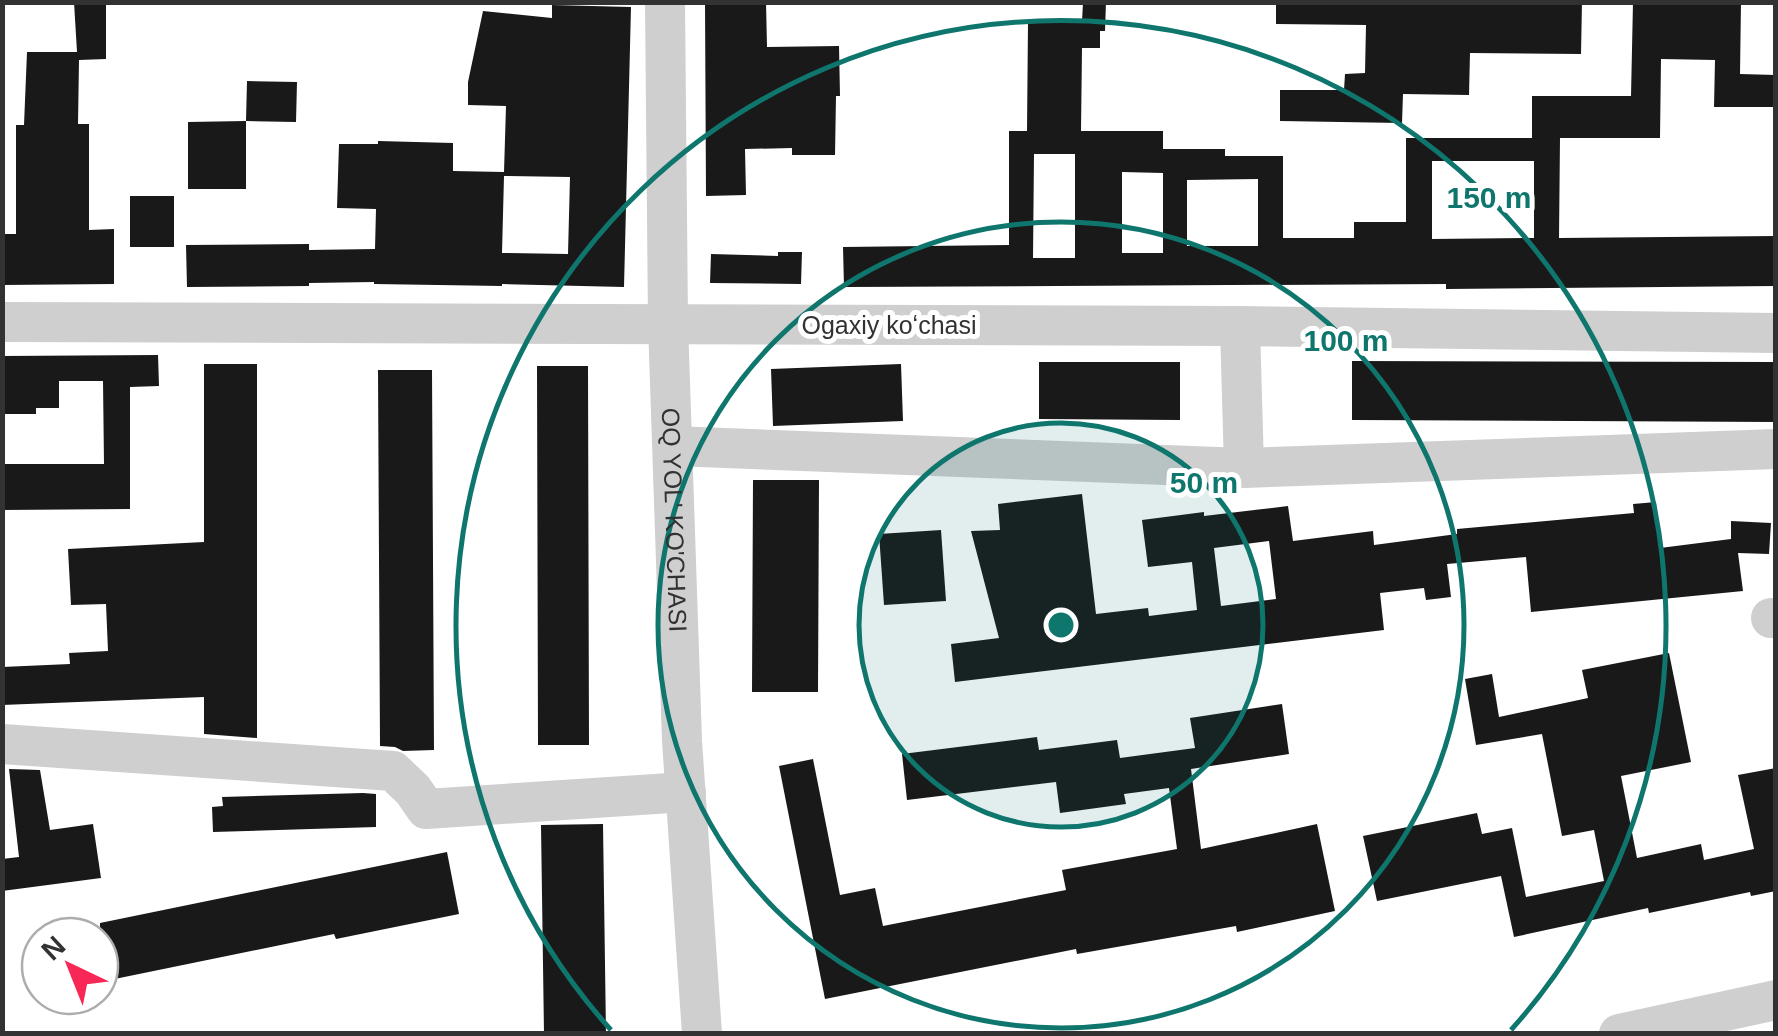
<svg xmlns="http://www.w3.org/2000/svg" width="1778" height="1036" viewBox="0 0 1778 1036" font-family="Helvetica,sans-serif">
  <style>
    .building { fill: #191919; fill-rule: evenodd }
    .lines { fill: none; stroke-linecap: round; stroke-linejoin: round }
    .minor { stroke: #cfcfcf; stroke-width: 40 }
    .ring { fill: none; stroke: #0f766e; stroke-width: 5 }
    .labels { text-anchor: middle; stroke-width: 10; stroke-linejoin: round; paint-order: stroke }
    .street-label { font-size: 25px; fill: #323232; stroke: #fff }
    .centre { fill: #0f766e; stroke: #fff; stroke-width: 5 }
    .ring-label { font-size: 30px; text-anchor: middle; font-weight: bold; fill: #0f766e; stroke: #fff; stroke-width: 10; stroke-linejoin: round; paint-order: stroke }
  </style>
  <rect width="100%" height="100%" fill="#fff"/>
  <!-- building -->
  <path class="building" d="M 74,2 L 106,2 L 106,59 L 79,60 L 78,124 L 89,124 L 89,230 L 114,229 L 114,284 L 2,285 L 2,234 L 16,234 L 16,125 L 24,125 L 27,52 L 77,52 Z
    M 705,2 L 766,2 L 767,47 L 839,46 L 840,96 L 836,96 L 835,155 L 792,155 L 792,148 L 745,149 L 746,195 L 706,196 Z
    M 1083,2 L 1106,2 L 1105,31 L 1100,31 L 1100,48 L 1082,48 L 1081,131 L 1163,131 L 1163,149 L 1225,149 L 1225,156 L 1283,156 L 1283,238 L 1354,238 L 1354,222 L 1406,222 L 1406,138 L 1532,138 L 1532,96 L 1631,96 L 1633,2 L 1741,2 L 1740,74 L 1776,75 L 1776,107 L 1714,107 L 1715,60 L 1661,59 L 1660,138 L 1560,138 L 1559,238 L 1776,236 L 1776,286 L 1446,289 L 1446,284 L 844,287 L 843,247 L 1009,245 L 1009,131 L 1027,131 L 1028,22 L 1082,22 ZM 1034,154 L 1075,154 L 1075,258 L 1033,258 ZM 1432,161 L 1534,161 L 1534,238 L 1432,239 ZM 1122,172 L 1163,173 L 1163,253 L 1122,253 ZM 1258,179 L 1258,246 L 1187,246 L 1187,180 Z
    M 1276,2 L 1582,2 L 1581,54 L 1470,53 L 1469,95 L 1403,94 L 1402,123 L 1280,121 L 1280,90 L 1344,90 L 1345,74 L 1365,73 L 1366,25 L 1276,24 Z
    M 552,5 L 631,7 L 624,287 L 502,284 L 502,286 L 374,284 L 374,282 L 309,283 L 309,286 L 187,287 L 186,245 L 309,244 L 309,250 L 375,249 L 376,209 L 337,208 L 339,144 L 378,144 L 378,141 L 453,143 L 453,171 L 504,172 L 506,106 L 468,105 L 468,82 L 483,11 L 552,18 ZM 504,176 L 570,177 L 568,254 L 502,253 Z
    M 247,81 L 297,82 L 296,122 L 246,121 Z
    M 246,121 L 246,189 L 188,189 L 188,122 Z
    M 130,196 L 174,196 L 174,247 L 130,247 Z
    M 778,252 L 802,252 L 801,284 L 710,283 L 711,254 L 778,256 Z
    M 158,355 L 159,386 L 130,387 L 130,509 L 2,510 L 2,464 L 104,464 L 103,381 L 59,381 L 59,408 L 36,408 L 36,414 L 2,414 L 2,356 Z
    M 1352,361 L 1776,362 L 1776,422 L 1352,420 Z
    M 1039,362 L 1180,362 L 1180,420 L 1039,419 Z
    M 204,364 L 257,364 L 257,738 L 204,734 L 204,697 L 2,705 L 2,667 L 70,664 L 69,653 L 108,651 L 106,604 L 71,605 L 68,549 L 204,542 Z
    M 901,364 L 903,421 L 773,426 L 771,369 Z
    M 537,366 L 588,366 L 589,745 L 538,745 Z
    M 378,370 L 432,370 L 434,750 L 403,751 L 395,747 L 380,746 Z
    M 753,480 L 819,480 L 818,692 L 752,692 Z
    M 1082,494 L 1096,614 L 1148,608 L 1149,616 L 1197,610 L 1192,562 L 1148,567 L 1142,520 L 1204,512 L 1204,516 L 1288,506 L 1293,541 L 1373,531 L 1374,545 L 1457,534 L 1457,529 L 1634,513 L 1633,504 L 1656,502 L 1660,548 L 1731,539 L 1731,521 L 1771,523 L 1769,554 L 1738,553 L 1743,591 L 1531,612 L 1526,557 L 1447,564 L 1451,597 L 1426,600 L 1424,588 L 1380,593 L 1384,630 L 955,682 L 951,644 L 999,638 L 971,531 L 1000,530 L 998,504 ZM 1269,541 L 1276,599 L 1221,606 L 1214,548 Z
    M 941,530 L 946,601 L 884,605 L 879,534 Z
    M 1669,653 L 1691,762 L 1621,776 L 1637,858 L 1701,844 L 1704,860 L 1754,849 L 1738,775 L 1776,768 L 1776,891 L 1751,896 L 1750,892 L 1649,913 L 1648,908 L 1514,937 L 1501,876 L 1377,901 L 1363,836 L 1477,813 L 1482,834 L 1512,828 L 1526,897 L 1604,881 L 1594,830 L 1562,836 L 1542,734 L 1476,745 L 1465,679 L 1492,674 L 1499,717 L 1588,698 L 1582,670 Z
    M 1282,704 L 1289,754 L 1191,769 L 1201,849 L 1317,824 L 1335,911 L 1237,932 L 1236,926 L 1077,954 L 1076,949 L 825,999 L 779,766 L 813,759 L 840,895 L 875,888 L 883,926 L 1066,890 L 1062,870 L 1177,849 L 1169,788 L 1124,794 L 1126,804 L 1060,813 L 1056,782 L 907,800 L 902,754 L 1037,737 L 1039,750 L 1117,740 L 1120,758 L 1195,748 L 1190,718 Z
    M 9,769 L 40,770 L 50,830 L 93,824 L 101,878 L 2,891 L 2,859 L 19,857 Z
    M 363,793 L 376,794 L 376,827 L 213,832 L 212,807 L 223,806 L 222,797 Z
    M 603,824 L 606,1034 L 544,1034 L 541,825 Z
    M 447,852 L 459,914 L 336,939 L 334,934 L 100,982 L 100,923 Z"/>
  <g class="lines">
    <!-- minor -->
    <g class="minor">
      <path id="s1" d="M 665,2 L 668,323 L 682,741 L 702,1034"/>
      <path d="M 2,322 L 1240,326 L 1776,333"/>
      <path d="M 1240,326 L 1244,468"/>
      <path d="M 673,446 L 1244,468 L 1776,449"/>
      <path d="M 1771,618 L 1776,618"/>
      <path d="M 2,744 L 393,771 L 413,790 L 426,809 L 686,792"/>
      <path d="M 1619,1034 L 1776,1000"/>
    </g>
  </g>
  <!-- distance rings -->
  <circle cx="1061" cy="625" r="202" fill="#0f766e" fill-opacity=".12"/>
  <g class="ring">
    <circle cx="1061" cy="625" r="202"/>
    <circle cx="1061" cy="625" r="403"/>
    <path d="M611 1030A605 605 0 1 1 1511 1030"/>
  </g>
  <g class="labels">
    <!-- street labels -->
    <g class="street-label">
      <text x="889" y="334">Ogaxiy koʻchasi</text>
      <text dy="9" stroke="none"><textPath href="#s1" startOffset="518">OQ YOL' KO'CHASI</textPath></text>
    </g>
  </g>
  <circle cx="1061" cy="625" r="15" class="centre"/>
  <g class="ring-label">
    <text x="1489" y="208">150 m</text>
    <text x="1346" y="351">100 m</text>
    <text x="1204" y="493">50 m</text>
  </g>
  <!-- border -->
  <rect width="1778" height="1036" fill="none" stroke="#323232" stroke-width="10"/>
  <!-- north arrow -->
  <g transform="translate(70 966) rotate(317)"><circle r="48" fill="#ffffff" stroke="#adadad" stroke-width="2.5"/>
  <path d="M0-8L18 38L0 25L-18 38Z" fill="#f72756"/>
  <text y="-15" font-size="28" font-weight="bold" text-anchor="middle" fill="#323232">N</text>
  </g>
</svg>
